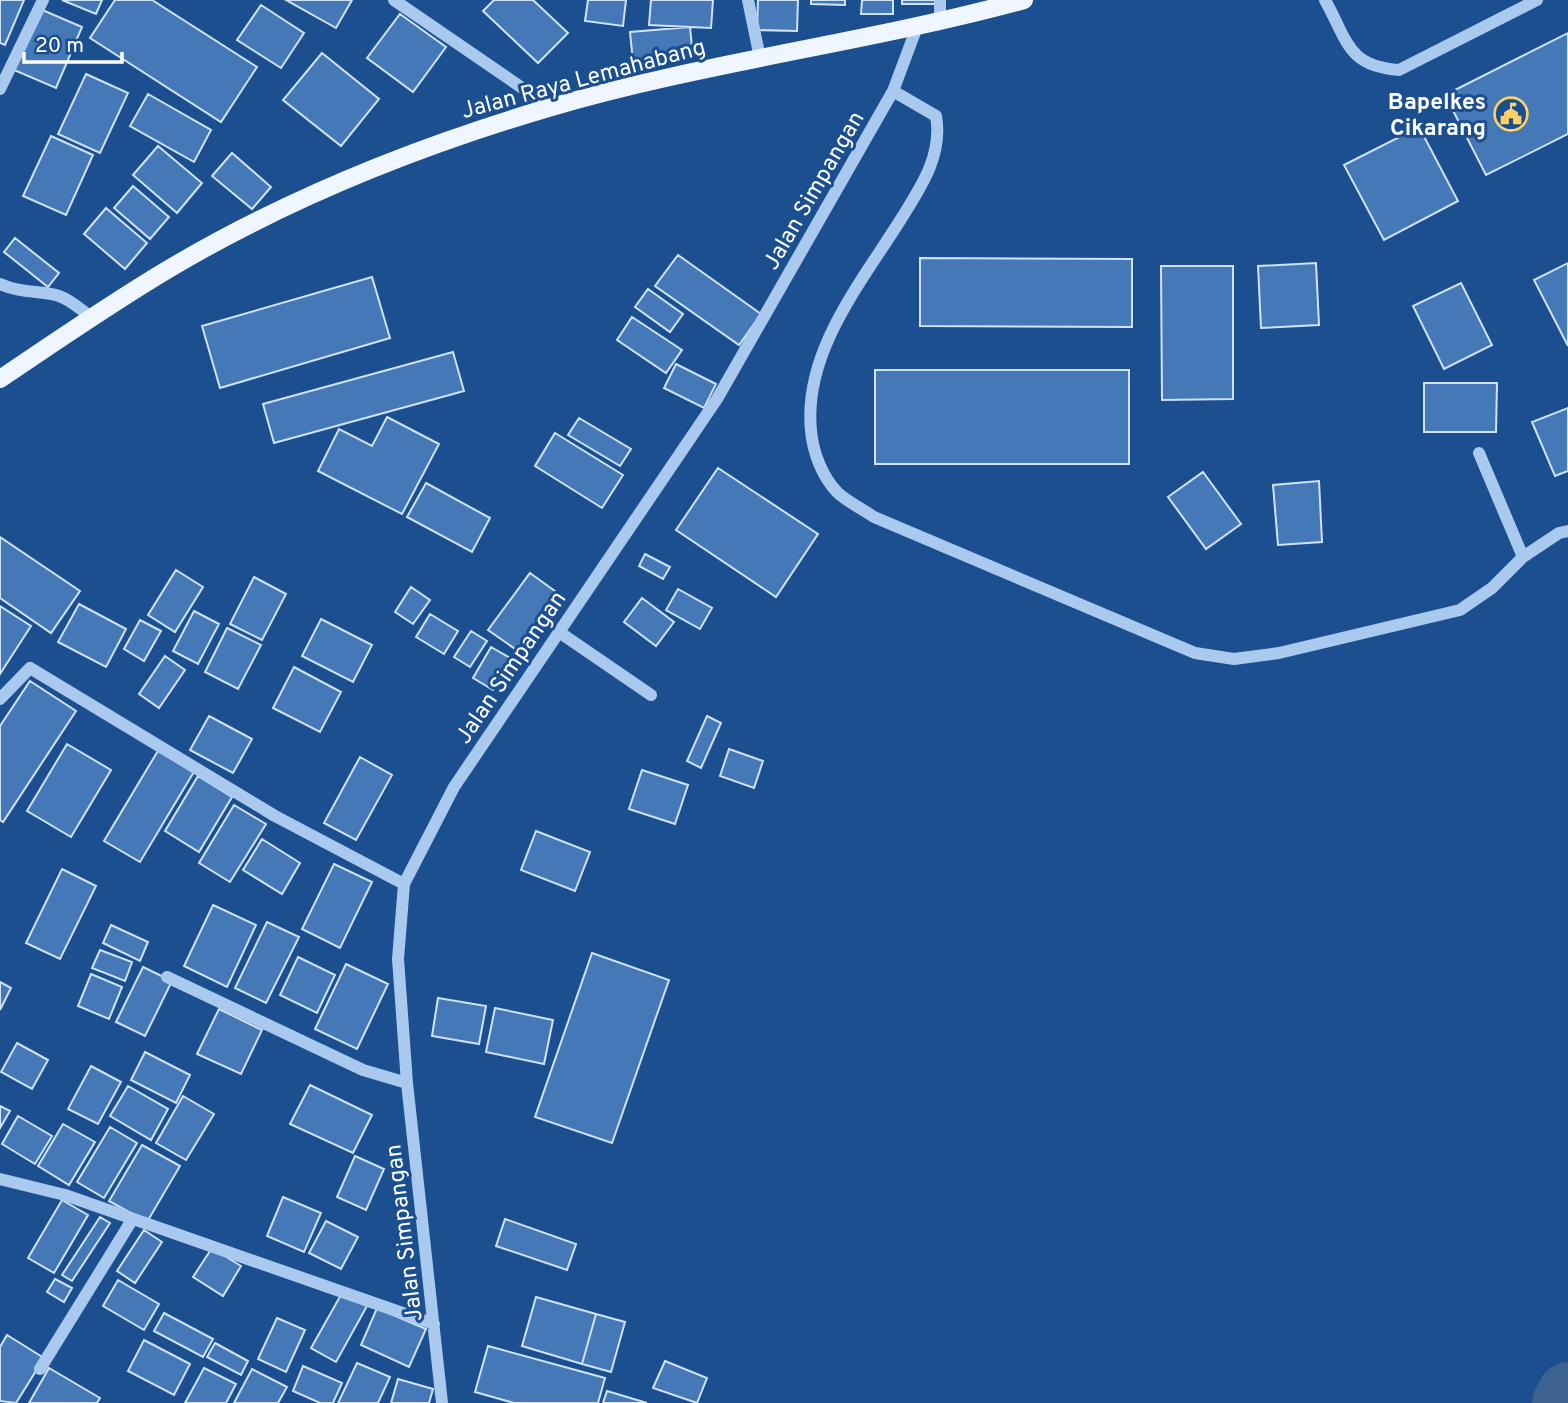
<svg xmlns="http://www.w3.org/2000/svg" width="1568" height="1403" viewBox="0 0 1568 1403" font-family="Overpass,sans-serif">
  <style>
    .lines { fill: none; stroke-linecap: round; stroke-linejoin: round }
    .river { stroke: #3c6290; stroke-width: 60 }
    .building { fill: #4478b7; stroke: #cfe3fa; stroke-width: 2 }
    .minor { stroke: #a9c9ee; stroke-width: 12 }
    .major { stroke: #f0f6ff; stroke-width: 18 }
    .labels { text-anchor: middle; stroke-width: 6; stroke-linejoin: round; paint-order: stroke }
    .street-label { font-size: 23px; fill: #fff; stroke: #1b4f8f }
    .poi-label { font-size: 23px; font-weight: bold; fill: #fff; stroke: #1b4f8f; text-anchor: end }
  </style>
  <rect width="100%" height="100%" fill="#1b4f8f"/>
  <g class="lines">
    <!-- river -->
    <path class="river" d="M 1562,1403 L 1568,1392"/>
  </g>
  <!-- building -->
  <path class="building" d="M 0,0 L 24,0 L 5,45 L 0,43 Z
    M 62,0 L 102,0 L 96,14 Z
    M 115,0 L 152,0 L 257,67 L 221,122 L 90,38 Z
    M 286,0 L 352,0 L 336,28 Z
    M 494,0 L 533,0 L 568,33 L 538,63 L 483,11 Z
    M 588,0 L 626,0 L 623,26 L 585,21 Z
    M 651,0 L 713,0 L 711,28 L 649,25 Z
    M 758,0 L 798,0 L 797,31 L 757,30 Z
    M 811,0 L 845,0 L 845,5 L 811,4 Z
    M 862,0 L 893,0 L 893,14 L 861,14 Z
    M 902,0 L 936,0 L 936,4 L 902,4 Z
    M 261,5 L 304,33 L 281,68 L 237,40 Z
    M 40,9 L 82,27 L 56,88 L 14,70 Z
    M 400,14 L 446,47 L 413,92 L 367,58 Z
    M 690,27 L 693,57 L 633,62 L 630,32 Z
    M 1568,33 L 1568,134 L 1486,175 L 1445,95 Z
    M 322,53 L 379,99 L 341,146 L 283,100 Z
    M 86,74 L 128,93 L 100,153 L 58,134 Z
    M 148,94 L 211,130 L 194,162 L 130,126 Z
    M 1419,127 L 1458,201 L 1384,240 L 1344,165 Z
    M 51,136 L 93,155 L 66,215 L 23,196 Z
    M 158,146 L 202,183 L 177,213 L 133,175 Z
    M 232,153 L 271,187 L 252,209 L 212,176 Z
    M 133,186 L 169,217 L 150,239 L 114,208 Z
    M 106,208 L 147,243 L 125,269 L 84,234 Z
    M 15,238 L 59,273 L 48,287 L 4,252 Z
    M 678,255 L 761,314 L 739,345 L 655,286 Z
    M 920,258 L 1132,259 L 1132,327 L 920,326 Z
    M 1316,263 L 1319,325 L 1261,328 L 1258,266 Z
    M 1568,263 L 1568,346 L 1534,280 Z
    M 1161,266 L 1233,266 L 1233,399 L 1162,400 Z
    M 372,277 L 390,338 L 220,388 L 202,326 Z
    M 1461,283 L 1492,345 L 1444,369 L 1413,306 Z
    M 648,289 L 683,314 L 670,332 L 635,307 Z
    M 632,317 L 682,350 L 666,373 L 617,340 Z
    M 453,352 L 464,391 L 274,443 L 263,404 Z
    M 676,364 L 716,384 L 704,408 L 664,388 Z
    M 875,370 L 1129,370 L 1129,464 L 875,464 Z
    M 1424,383 L 1497,383 L 1496,432 L 1424,432 Z
    M 1568,408 L 1568,471 L 1555,476 L 1532,422 Z
    M 387,417 L 439,444 L 402,514 L 318,471 L 339,429 L 372,446 Z
    M 579,418 L 631,449 L 620,466 L 568,435 Z
    M 555,433 L 623,475 L 602,508 L 535,466 Z
    M 718,468 L 818,534 L 776,597 L 676,530 Z
    M 1203,472 L 1241,524 L 1206,549 L 1168,497 Z
    M 1319,481 L 1322,542 L 1278,545 L 1273,485 Z
    M 426,483 L 490,518 L 472,552 L 407,517 Z
    M 0,537 L 80,591 L 51,633 L 0,598 Z
    M 645,554 L 670,567 L 663,579 L 639,566 Z
    M 176,570 L 203,587 L 175,632 L 148,615 Z
    M 530,573 L 559,594 L 518,651 L 488,630 Z
    M 254,577 L 286,594 L 262,640 L 230,624 Z
    M 411,587 L 430,600 L 413,624 L 395,612 Z
    M 678,589 L 712,608 L 700,629 L 666,610 Z
    M 642,598 L 674,622 L 656,646 L 624,622 Z
    M 79,604 L 126,629 L 106,667 L 58,642 Z
    M 0,606 L 31,626 L 0,674 Z
    M 194,611 L 219,624 L 198,664 L 173,651 Z
    M 430,614 L 458,631 L 444,654 L 416,637 Z
    M 321,619 L 372,645 L 353,682 L 302,656 Z
    M 140,620 L 161,631 L 144,661 L 124,649 Z
    M 227,628 L 261,645 L 238,689 L 205,672 Z
    M 471,631 L 487,641 L 470,667 L 454,657 Z
    M 491,647 L 512,659 L 493,690 L 473,678 Z
    M 165,656 L 185,670 L 159,708 L 139,694 Z
    M 294,667 L 341,692 L 320,732 L 273,708 Z
    M 30,681 L 76,711 L 3,822 L 0,820 L 0,726 Z
    M 209,716 L 252,739 L 233,773 L 190,750 Z
    M 707,716 L 721,723 L 701,768 L 687,761 Z
    M 67,744 L 111,770 L 71,837 L 27,811 Z
    M 159,749 L 195,770 L 140,862 L 104,841 Z
    M 729,749 L 763,761 L 754,788 L 720,776 Z
    M 360,757 L 392,775 L 356,840 L 324,823 Z
    M 642,770 L 688,785 L 675,824 L 629,809 Z
    M 198,776 L 232,797 L 199,852 L 165,831 Z
    M 234,805 L 266,824 L 230,882 L 199,863 Z
    M 536,831 L 590,852 L 575,891 L 521,870 Z
    M 262,839 L 300,863 L 282,894 L 243,870 Z
    M 334,864 L 372,882 L 340,948 L 302,929 Z
    M 62,869 L 96,886 L 60,959 L 26,943 Z
    M 213,905 L 256,925 L 227,987 L 184,966 Z
    M 267,922 L 299,937 L 266,1003 L 235,988 Z
    M 111,925 L 148,942 L 140,961 L 103,943 Z
    M 100,950 L 132,962 L 125,981 L 92,968 Z
    M 592,953 L 669,980 L 612,1143 L 535,1117 Z
    M 298,957 L 335,975 L 317,1013 L 280,995 Z
    M 346,964 L 388,984 L 357,1049 L 315,1029 Z
    M 143,967 L 172,981 L 145,1036 L 116,1022 Z
    M 91,974 L 122,987 L 109,1019 L 78,1006 Z
    M 0,982 L 11,988 L 0,1010 Z
    M 438,998 L 486,1006 L 479,1044 L 432,1036 Z
    M 495,1008 L 553,1020 L 544,1064 L 486,1052 Z
    M 219,1009 L 262,1030 L 241,1074 L 197,1054 Z
    M 17,1043 L 48,1060 L 32,1089 L 1,1072 Z
    M 145,1052 L 190,1075 L 176,1103 L 131,1080 Z
    M 91,1066 L 121,1082 L 98,1124 L 68,1109 Z
    M 310,1085 L 372,1115 L 353,1153 L 290,1124 Z
    M 128,1086 L 168,1109 L 151,1140 L 110,1116 Z
    M 183,1096 L 214,1114 L 186,1160 L 156,1143 Z
    M 0,1106 L 10,1111 L 0,1128 Z
    M 18,1116 L 52,1136 L 35,1164 L 2,1144 Z
    M 63,1124 L 95,1142 L 69,1185 L 38,1166 Z
    M 110,1127 L 137,1143 L 104,1198 L 77,1182 Z
    M 142,1145 L 180,1166 L 147,1222 L 109,1201 Z
    M 355,1156 L 384,1169 L 366,1210 L 337,1197 Z
    M 283,1197 L 321,1213 L 304,1252 L 267,1236 Z
    M 62,1200 L 88,1215 L 54,1273 L 28,1258 Z
    M 100,1217 L 110,1223 L 72,1281 L 62,1275 Z
    M 505,1219 L 576,1244 L 567,1270 L 496,1246 Z
    M 326,1221 L 358,1237 L 341,1269 L 309,1253 Z
    M 144,1230 L 162,1242 L 135,1283 L 117,1271 Z
    M 212,1248 L 241,1266 L 223,1296 L 193,1277 Z
    M 55,1279 L 72,1288 L 64,1302 L 47,1292 Z
    M 118,1280 L 159,1304 L 144,1330 L 103,1306 Z
    M 342,1293 L 367,1306 L 336,1362 L 311,1348 Z
    M 536,1297 L 596,1314 L 582,1364 L 522,1346 Z
    M 377,1308 L 426,1329 L 409,1367 L 361,1345 Z
    M 164,1313 L 213,1339 L 203,1357 L 154,1331 Z
    M 596,1314 L 625,1322 L 611,1372 L 582,1364 Z
    M 277,1318 L 305,1330 L 286,1372 L 258,1359 Z
    M 7,1335 L 44,1358 L 16,1403 L 0,1401 L 0,1347 Z
    M 144,1340 L 190,1364 L 174,1395 L 128,1371 Z
    M 215,1343 L 248,1361 L 241,1375 L 207,1357 Z
    M 488,1346 L 605,1378 L 598,1403 L 514,1403 L 475,1392 Z
    M 665,1361 L 707,1378 L 697,1403 L 653,1388 Z
    M 357,1363 L 390,1377 L 378,1403 L 338,1403 Z
    M 303,1366 L 342,1383 L 333,1403 L 320,1403 L 293,1391 Z
    M 49,1368 L 100,1398 L 97,1403 L 29,1403 Z
    M 204,1368 L 236,1384 L 226,1403 L 185,1403 Z
    M 252,1369 L 287,1387 L 278,1403 L 234,1403 Z
    M 398,1379 L 433,1389 L 429,1403 L 391,1403 Z
    M 607,1391 L 647,1403 L 603,1403 Z"/>
  <g class="lines">
    <!-- minor -->
    <path class="minor" d="M 394,0 L 550,107
      M 748,0 L 760,58
      M 1325,0 C 1348,41 1347,66 1399,70 L 1537,0
      M 940,23 L 940,0
      M 0,89 L 43,0
      M 893,91 L 936,116 C 943,155 921,187 901,219 C 861,283 803,352 811,431 C 813,452 822,477 838,493 C 848,502 862,509 874,517 L 1195,653 L 1234,659 L 1279,653 L 1460,610 L 1492,588 L 1523,557 L 1559,533 L 1568,531
      M 0,284 C 18,292 32,291 51,294 C 66,296 79,308 91,317
      M 1479,453 L 1523,557
      M 559,632 L 651,695
      M 0,699 L 30,668 L 275,816 L 404,884
      M 167,977 L 363,1070 L 407,1083
      M 0,1179 L 65,1195 L 434,1324
      M 40,1369 L 132,1220
      M 442,1403 L 407,1083 L 398,959 L 404,884 L 454,787 L 717,399 L 893,91 L 917,27"/>
    <!-- major -->
    <path class="major" d="M 0,379 C 55,342 110,304 167,270 C 286,199 416,147 548,108 C 704,62 867,43 1024,0"/>
  </g>
  <!-- icons -->
  <defs>
    <symbol id="civic-ring" viewBox="-11 -11 22 22"><circle r="9.5" fill="#1b4f8f" stroke="#ffd166" stroke-width="1.5"/><path d="M-.6-6.5H3V-4.5H.6V-3L4-1V1h2V6H-6V1h2V-1L-.6-3ZM-1.2 2.5V6h2.4V2.5Z" fill="#ffd166"/></symbol>
  </defs>
  <g fill-rule="evenodd">
    <use href="#civic-ring" x="1492" y="95" width="38" height="38"/>
  </g>
  <g class="labels">
    <!-- street labels -->
    <g class="street-label">
      <text transform="translate(583 78) rotate(-15)" y="8">Jalan Raya Lemahabang</text>
      <text transform="translate(813 190) rotate(-60)" y="8">Jalan Simpangan</text>
      <text transform="translate(510 667) rotate(-56)" y="8">Jalan Simpangan</text>
      <text transform="translate(403 1233) rotate(-97)" y="8">Jalan Simpangan</text>
    </g>
    <!-- poi labels -->
    <g class="poi-label">
      <text x="1486" y="109">Bapelkes<tspan x="1486" dy="26">Cikarang</tspan></text>
    </g>
  </g>
  <!-- scale -->
  <path d="M24 52v10h98v-10" fill="none" stroke="#ffffff" stroke-width="3.5"/>
  <text x="35" y="52" font-size="21" fill="#ffffff" stroke="#1b4f8f" stroke-width="5" paint-order="stroke">20 m</text>
</svg>
